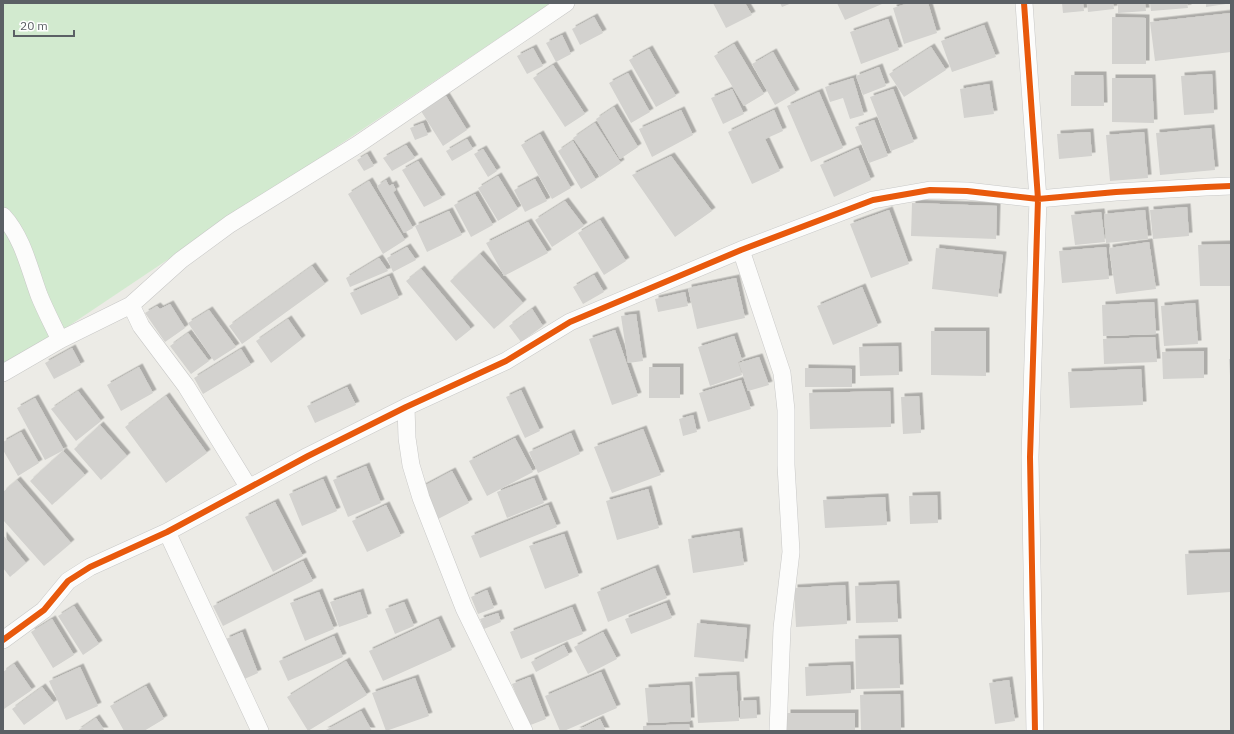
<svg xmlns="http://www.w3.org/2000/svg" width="1234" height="734" viewBox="0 0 1234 734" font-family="'IBM Plex Sans',sans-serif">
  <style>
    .green { fill: #d2eacf }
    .building { fill: #d3d2cf; filter: url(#shadow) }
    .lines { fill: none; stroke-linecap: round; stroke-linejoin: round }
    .street-casing { stroke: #c8c8c7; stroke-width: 18 }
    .street { stroke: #fcfcfb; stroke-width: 17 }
    .cycleway-casing { stroke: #fff; stroke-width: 8 }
    .cycleway { stroke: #e8590c; stroke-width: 6 }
  </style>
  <defs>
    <filter id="shadow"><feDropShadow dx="3.5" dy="-3.5" stdDeviation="0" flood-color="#0004"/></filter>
  </defs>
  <rect width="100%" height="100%" fill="#ecebe6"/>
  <!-- green -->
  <path class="green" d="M 3,3 L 551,3 L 3,370 Z"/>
  <!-- building -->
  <path class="building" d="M 713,3 L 745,3 L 752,15 L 726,28 Z
    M 780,3 L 792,3 L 782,7 Z
    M 837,3 L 882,3 L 882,4 L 845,20 Z
    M 909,3 L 928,3 L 937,33 L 904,44 L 893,8 Z
    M 1062,3 L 1083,3 L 1084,11 L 1063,13 Z
    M 1087,3 L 1113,3 L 1114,9 L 1088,12 Z
    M 1118,3 L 1145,3 L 1146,11 L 1118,13 Z
    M 1150,3 L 1187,3 L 1188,8 L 1151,11 Z
    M 1206,3 L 1226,3 L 1226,4 L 1206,7 Z
    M 1231,13 L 1231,52 L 1155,61 L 1150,22 Z
    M 594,17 L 603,33 L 580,45 L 572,29 Z
    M 1112,17 L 1146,18 L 1146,64 L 1112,64 Z
    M 888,19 L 899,50 L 861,64 L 850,32 Z
    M 984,25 L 996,57 L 952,72 L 941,41 Z
    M 562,35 L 571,54 L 556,62 L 546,43 Z
    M 734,44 L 764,94 L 744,106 L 714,56 Z
    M 931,47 L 946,70 L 904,97 L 889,74 Z
    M 533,48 L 543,66 L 527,74 L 517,56 Z
    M 649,49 L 676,96 L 656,107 L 629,60 Z
    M 773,52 L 796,93 L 775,105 L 752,64 Z
    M 553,65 L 585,114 L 565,127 L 533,78 Z
    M 879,67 L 886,86 L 863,95 L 856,76 Z
    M 628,73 L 650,112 L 631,123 L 609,83 Z
    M 1212,74 L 1214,113 L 1184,115 L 1181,76 Z
    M 1071,75 L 1103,75 L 1104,106 L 1071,106 Z
    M 853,78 L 864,115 L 850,119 L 843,98 L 830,102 L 825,87 Z
    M 1112,78 L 1152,78 L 1154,123 L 1112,122 Z
    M 989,84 L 994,114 L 964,118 L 960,89 Z
    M 732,89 L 744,114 L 723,124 L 711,98 Z
    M 893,89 L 914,142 L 891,151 L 870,97 Z
    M 819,92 L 843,148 L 811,162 L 787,106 Z
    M 446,96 L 467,130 L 443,146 L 421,111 Z
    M 614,107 L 638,147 L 620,159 L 596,119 Z
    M 681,110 L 693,135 L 652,157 L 639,129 Z
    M 774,110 L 783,131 L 765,139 L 780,171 L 752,184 L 728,132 Z
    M 874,120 L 888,156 L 869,163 L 855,127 Z
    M 423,123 L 428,135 L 415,140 L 410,128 Z
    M 595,123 L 621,163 L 600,177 L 573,138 Z
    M 1211,128 L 1215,170 L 1160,175 L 1156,133 Z
    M 1090,132 L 1092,156 L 1059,159 L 1057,134 Z
    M 1144,132 L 1148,178 L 1110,181 L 1106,135 Z
    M 540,134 L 571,188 L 552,199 L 521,145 Z
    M 467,139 L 473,149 L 452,161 L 446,151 Z
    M 573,141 L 596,180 L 581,189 L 558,151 Z
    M 406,145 L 415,158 L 392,171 L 383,158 Z
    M 858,148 L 871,180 L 834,197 L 820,165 Z
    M 483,149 L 497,171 L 488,177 L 474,154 Z
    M 367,154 L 374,166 L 364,171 L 357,160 Z
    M 671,156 L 712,211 L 675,237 L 632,175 Z
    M 418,161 L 442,198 L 424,207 L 402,170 Z
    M 498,176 L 518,209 L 498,221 L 478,188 Z
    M 535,179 L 547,201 L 525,212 L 514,190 Z
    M 386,180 L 389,186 L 393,184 L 396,190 L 393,192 L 413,228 L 404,233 L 377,186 Z
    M 369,181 L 405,240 L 383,254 L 348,194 Z
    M 475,194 L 493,225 L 471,237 L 454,205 Z
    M 565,201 L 584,226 L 552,247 L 535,220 Z
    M 912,203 L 997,206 L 996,239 L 911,236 Z
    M 1187,207 L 1189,236 L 1153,239 L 1150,210 Z
    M 889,210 L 909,264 L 871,278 L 850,224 Z
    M 1145,210 L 1148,239 L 1106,243 L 1104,214 Z
    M 449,211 L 462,235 L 427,252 L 415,226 Z
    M 1101,212 L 1105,242 L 1075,245 L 1071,215 Z
    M 600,220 L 626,261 L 604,275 L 578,233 Z
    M 528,222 L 548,253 L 504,276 L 486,243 Z
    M 1149,242 L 1156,289 L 1116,294 L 1109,248 Z
    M 1231,244 L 1231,286 L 1200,286 L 1198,245 Z
    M 407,247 L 416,260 L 393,272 L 387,258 Z
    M 1106,247 L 1109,279 L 1062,283 L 1059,251 Z
    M 936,248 L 1003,255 L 998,297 L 932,289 Z
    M 480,254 L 523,303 L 494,329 L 450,281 Z
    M 379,258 L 388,271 L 350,287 L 346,278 Z
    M 312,266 L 325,284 L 242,344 L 229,326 Z
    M 421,269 L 471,329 L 456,341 L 406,281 Z
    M 594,275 L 604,292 L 583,304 L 573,287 Z
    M 389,276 L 399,298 L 361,315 L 350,293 Z
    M 736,278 L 745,318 L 697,329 L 688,288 Z
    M 862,287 L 878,326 L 833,345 L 817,306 Z
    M 685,292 L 688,306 L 658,312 L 655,299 Z
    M 1154,302 L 1156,334 L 1103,336 L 1102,305 Z
    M 1195,303 L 1198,344 L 1164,346 L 1161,306 Z
    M 170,304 L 185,328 L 165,342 L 145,313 L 157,306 L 160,309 Z
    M 532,309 L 543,326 L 521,342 L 509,326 Z
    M 209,310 L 236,347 L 214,361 L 188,323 Z
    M 636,314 L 643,361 L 628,363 L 621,316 Z
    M 288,319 L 302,339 L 271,363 L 256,341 Z
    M 615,330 L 638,396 L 612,405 L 589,339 Z
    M 931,331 L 986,331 L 986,376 L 931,375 Z
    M 188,333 L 209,361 L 191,374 L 170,346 Z
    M 734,336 L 742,360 L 738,362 L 742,375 L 710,386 L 698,347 Z
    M 1155,337 L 1157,362 L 1104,364 L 1103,339 Z
    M 898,346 L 899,375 L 860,376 L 859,347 Z
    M 72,348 L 81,365 L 54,379 L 45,363 Z
    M 241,349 L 251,365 L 203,394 L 194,378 Z
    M 1204,351 L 1204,378 L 1163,379 L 1162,352 Z
    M 759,357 L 769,385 L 748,391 L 739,363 Z
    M 1229,359 L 1231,359 L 1231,376 L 1230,376 Z
    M 139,367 L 153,393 L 121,411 L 107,385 Z
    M 649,367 L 680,367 L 680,398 L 649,398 Z
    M 805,368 L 852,369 L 852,387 L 805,387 Z
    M 1141,369 L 1143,405 L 1070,408 L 1068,372 Z
    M 741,380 L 751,409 L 708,422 L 699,393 Z
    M 347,387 L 356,405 L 315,423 L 307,406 Z
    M 521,390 L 540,431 L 525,438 L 506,397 Z
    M 78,391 L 101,421 L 76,441 L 51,409 Z
    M 890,391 L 891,427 L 810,429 L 809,393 Z
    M 166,396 L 207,453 L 166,483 L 125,427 Z
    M 919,396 L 921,433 L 903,434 L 901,397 Z
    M 35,398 L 64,450 L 45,460 L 17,408 Z
    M 693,415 L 697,432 L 683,436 L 679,419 Z
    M 100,425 L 127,456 L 101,480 L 74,449 Z
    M 643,429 L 661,475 L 612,493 L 594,447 Z
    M 21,432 L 39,463 L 18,476 L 3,450 L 3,442 Z
    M 571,433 L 580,454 L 538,473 L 529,452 Z
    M 515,438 L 533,472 L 487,496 L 469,461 Z
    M 63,451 L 85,475 L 52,505 L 30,481 Z
    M 366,466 L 381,503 L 348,517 L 333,480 Z
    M 452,471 L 469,503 L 438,519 L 422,487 Z
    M 534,478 L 544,503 L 507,518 L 497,492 Z
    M 323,479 L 337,511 L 302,526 L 289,494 Z
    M 17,480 L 71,543 L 44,566 L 3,520 L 3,492 Z
    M 648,489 L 659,528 L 617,540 L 606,501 Z
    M 937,495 L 938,523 L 910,524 L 909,496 Z
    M 885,497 L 887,525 L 825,528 L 823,500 Z
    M 275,502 L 303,556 L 273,572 L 245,517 Z
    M 386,505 L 401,536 L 367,552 L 352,521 Z
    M 548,505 L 557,527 L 480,558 L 471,536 Z
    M 739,531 L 744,565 L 693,573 L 688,539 Z
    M 564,534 L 579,576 L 545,589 L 529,546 Z
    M 3,535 L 26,563 L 10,577 L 3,568 Z
    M 1231,552 L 1231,592 L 1187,595 L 1185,554 Z
    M 303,561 L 313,581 L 223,626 L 213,606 Z
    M 655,568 L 667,598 L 608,622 L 597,592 Z
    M 896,584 L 898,622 L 856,623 L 855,586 Z
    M 845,585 L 847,624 L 796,627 L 794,588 Z
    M 487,590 L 494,608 L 478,614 L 471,597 Z
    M 319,592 L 334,629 L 305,641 L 290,603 Z
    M 360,592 L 368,617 L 339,627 L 330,602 Z
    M 404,602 L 414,626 L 395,634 L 385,609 Z
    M 666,603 L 672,618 L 631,634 L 625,619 Z
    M 74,606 L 99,644 L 83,655 L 58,616 Z
    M 572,607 L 583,634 L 521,659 L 510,632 Z
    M 498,613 L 501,622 L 484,629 L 480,619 Z
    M 52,619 L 74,655 L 53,668 L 31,632 Z
    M 438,619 L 452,650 L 383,681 L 369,651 Z
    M 697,623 L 747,628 L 744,662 L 694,657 Z
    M 242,632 L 258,673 L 242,680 L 226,639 Z
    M 603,632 L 617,659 L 588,674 L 574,647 Z
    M 334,636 L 343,657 L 288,681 L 279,661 Z
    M 898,638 L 900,688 L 856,689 L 855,639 Z
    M 564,645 L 569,655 L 536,672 L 531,662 Z
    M 346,661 L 367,695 L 308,731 L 287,697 Z
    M 14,664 L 32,690 L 4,709 L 3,707 L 3,672 Z
    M 850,665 L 851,693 L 806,696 L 805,667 Z
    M 80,667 L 98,706 L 66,720 L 49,681 Z
    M 601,672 L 617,708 L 564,731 L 560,731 L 545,696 Z
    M 736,675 L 739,721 L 698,723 L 695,677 Z
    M 530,677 L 546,719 L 528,726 L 512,684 Z
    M 415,678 L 429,716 L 386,731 L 372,693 Z
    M 1009,680 L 1015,721 L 995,724 L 989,683 Z
    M 689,685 L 691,721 L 648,723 L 645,688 Z
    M 146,686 L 164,719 L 144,731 L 124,731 L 110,706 Z
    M 42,687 L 54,703 L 24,725 L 12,709 Z
    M 900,694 L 901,731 L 861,731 L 860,695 Z
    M 756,700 L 757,718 L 740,719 L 740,701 Z
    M 361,711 L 372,731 L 324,731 Z
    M 787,713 L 855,713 L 855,731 L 787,731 Z
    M 96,718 L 105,731 L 77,731 Z
    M 600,719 L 606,731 L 576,731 Z
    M 689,724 L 690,731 L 643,731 L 643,726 Z"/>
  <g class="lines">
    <defs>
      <path id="street" d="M 1024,3 L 1038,199 L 1030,457 L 1035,731
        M 3,216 C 23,238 29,268 39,295 C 45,310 53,325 60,340
        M 741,250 L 782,373 L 786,410 L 786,465 L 791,552 L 782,628 L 778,731
        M 131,305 L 141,326 L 186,386 L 249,488
        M 3,373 L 60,340 L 131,305 L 181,260 L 230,224 L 357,145 L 566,3
        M 406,407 L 407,438 L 411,465 L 421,498 L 464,608 L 524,731
        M 167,532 L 260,731
        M 3,640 L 44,610 L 68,581 L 90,567 L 167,532 L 308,456 L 406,407 L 506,361 L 570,322 L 741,250 L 873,200 L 930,190 L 967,191 L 1038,199 L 1116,192 L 1206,187 L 1231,186"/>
    </defs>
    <!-- street casing -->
    <use href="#street" class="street-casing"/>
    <!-- street -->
    <use href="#street" class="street"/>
    <defs>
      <path id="cycleway" d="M 1024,3 L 1038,199 L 1030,457 L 1035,731
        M 3,640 L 44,610 L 68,581 L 90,567 L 167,532 L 308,456 L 406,407 L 506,361 L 570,322 L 741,250 L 873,200 L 930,190 L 967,191 L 1038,199 L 1116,192 L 1206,187 L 1231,186"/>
    </defs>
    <!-- cycleway casing -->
    <use href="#cycleway" class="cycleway-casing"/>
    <!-- cycleway -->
    <use href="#cycleway" class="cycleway"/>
  </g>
  <!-- border -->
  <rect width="1234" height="734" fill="none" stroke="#5b6065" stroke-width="8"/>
  <!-- scale -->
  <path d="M14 30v6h60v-6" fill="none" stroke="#5b6065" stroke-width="2"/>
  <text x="20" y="30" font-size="12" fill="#5b6065" stroke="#ffffff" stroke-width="3" paint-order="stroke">20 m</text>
</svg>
